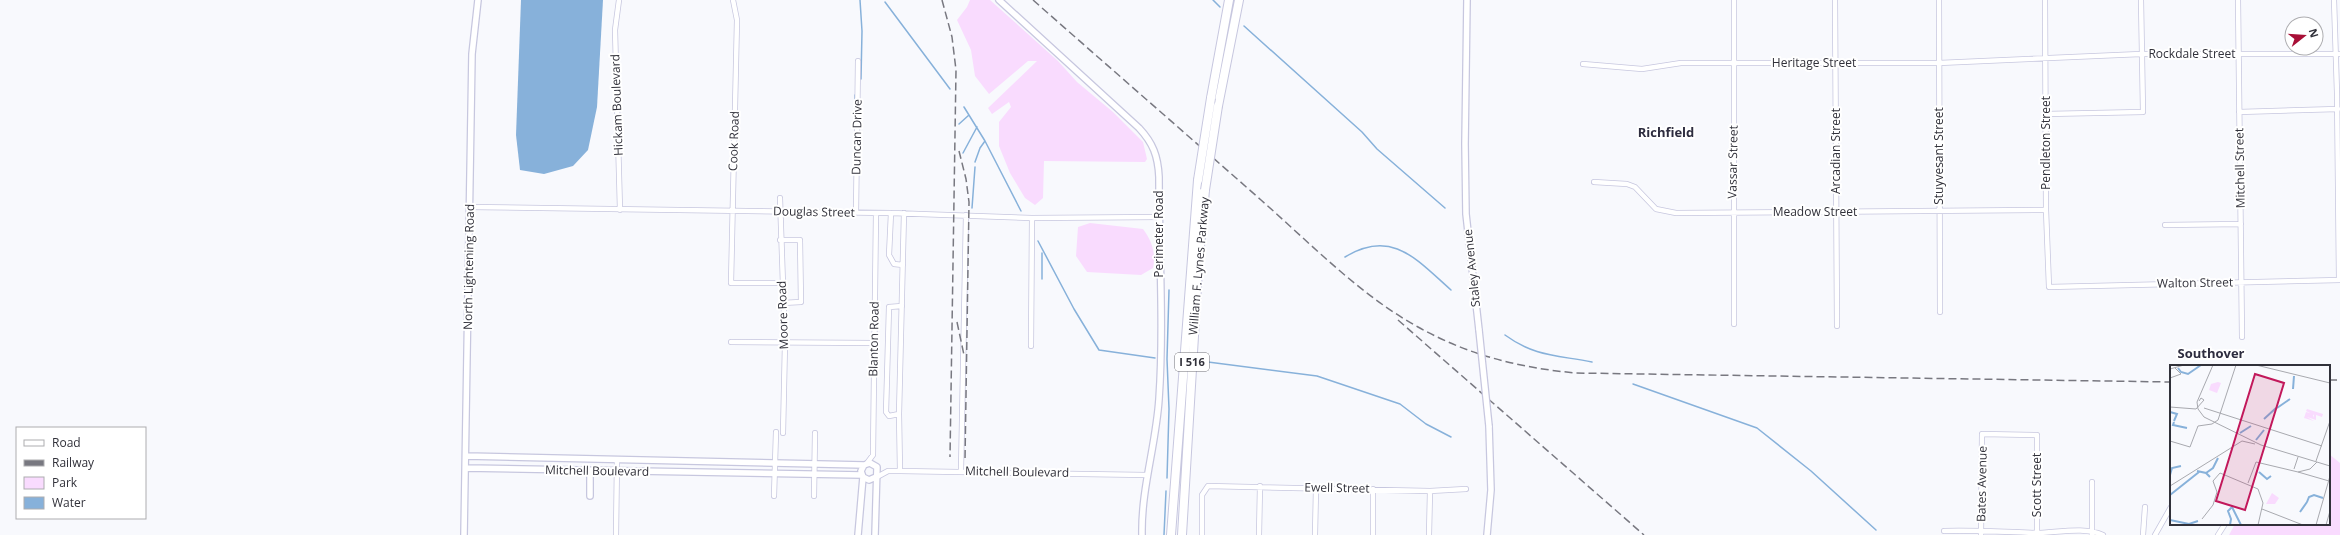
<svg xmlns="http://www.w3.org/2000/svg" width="2340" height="535" viewBox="0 0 2340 535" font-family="'Open Sans',sans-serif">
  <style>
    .green { fill: #f9dbfe }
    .water { fill: #87b1da }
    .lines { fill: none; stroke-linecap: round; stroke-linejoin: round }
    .stream { stroke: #87b1da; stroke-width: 1.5 }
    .minor-casing { stroke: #c7c7df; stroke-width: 6 }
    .tertiary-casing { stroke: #c7c7df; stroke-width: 8 }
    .motorway-casing { stroke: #c7c7df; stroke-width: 10 }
    .minor { stroke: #fff; stroke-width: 4.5 }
    .tertiary { stroke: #fff; stroke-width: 5.5 }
    .motorway { stroke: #fff; stroke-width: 8 }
    .rail { stroke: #787880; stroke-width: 1.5; stroke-dasharray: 8 4; stroke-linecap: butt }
    .tertiary-bridge-casing { stroke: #c7c7df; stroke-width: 8; stroke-linecap: butt }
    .motorway-bridge-casing { stroke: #c7c7df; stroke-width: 10; stroke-linecap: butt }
    .tertiary-bridge { stroke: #fff; stroke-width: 5.5 }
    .motorway-bridge { stroke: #fff; stroke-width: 8 }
    .labels { text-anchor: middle; stroke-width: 4; stroke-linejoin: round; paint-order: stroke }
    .shield { fill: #fff; stroke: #6f6f75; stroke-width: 1 }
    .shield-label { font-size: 11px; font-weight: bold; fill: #31313a }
    .street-label { font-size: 12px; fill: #31313a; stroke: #fff }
    .neighbourhood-label { font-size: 13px; font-weight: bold; fill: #2e2d3f; stroke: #fff }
    .inset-river { fill: none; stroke: #87b1da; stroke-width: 2 }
    .inset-road { fill: none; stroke: #a8a9af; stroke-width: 1 }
    .view { fill: #c2185b; fill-opacity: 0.15; stroke: #c2185b; stroke-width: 2 }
    .inset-edge { fill: none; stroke: #31313a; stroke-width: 2 }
  </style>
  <rect width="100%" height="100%" fill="#f8f9fd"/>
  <!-- green -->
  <path class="green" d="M 970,0 L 990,0 L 1058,61 L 1077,82 L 1113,112 L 1143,142 L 1147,159 L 1145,162 L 1044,161 L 1043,198 L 1035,205 L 1025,198 L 1010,173 L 999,146 L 999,122 L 1011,107 L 1009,102 L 992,114 L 988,108 L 1037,61 L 1028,61 L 989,94 L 975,76 L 971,50 L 957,20 L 967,7 Z
    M 1090,223 L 1143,229 C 1152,241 1156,253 1153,268 L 1141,275 L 1087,272 L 1076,256 L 1078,227 Z
    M 2329,454 L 2340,463 L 2340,535 L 2229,535 L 2235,524 L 2329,524 Z"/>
  <!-- water -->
  <path class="water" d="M 521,0 L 603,0 L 597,107 L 588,150 L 573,166 L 544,174 L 520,170 L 516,135 Z"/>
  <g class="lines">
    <!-- stream -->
    <path class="stream" d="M 860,0 L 862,31 L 861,79
      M 1213,0 L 1220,7
      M 885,2 L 950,89
      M 1244,26 L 1362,132 L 1377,149 L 1445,208
      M 855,95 L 855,116
      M 964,107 L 985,141 L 1021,211
      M 959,124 L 969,115
      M 963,153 L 977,127
      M 975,162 L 980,148 L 985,141
      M 972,208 L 975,167
      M 1038,241 L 1074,309 L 1099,350 L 1155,358
      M 1345,257 C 1392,228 1417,260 1451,290
      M 1042,279 L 1042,253
      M 1505,335 C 1535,357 1557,355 1592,362
      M 1208,362 L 1317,376 L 1400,404 L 1426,424 L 1451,437
      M 1633,384 L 1757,428 L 1811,471 L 1876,530
      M 1167,478 L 1169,409 L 1167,359 L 1169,290
      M 1164,535 L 1166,491"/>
    <defs>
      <path id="minor" d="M 619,0 L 615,30 L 620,210
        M 733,0 L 737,20 L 731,283 L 781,283
        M 1734,0 L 1734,324
        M 1835,0 L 1837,326
        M 1939,0 L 1940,312
        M 2045,0 L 2046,210 L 2049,287 L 2340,280
        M 2238,0 L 2242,337
        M 2334,0 L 2337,93 L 2339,280
        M 1583,64 L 1642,69 L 1681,63 L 1939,63 L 2141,54 L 2340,54
        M 2239,112 L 2338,109
        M 2046,114 L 2143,112 L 2141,0
        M 1594,182 L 1627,184 L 1635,187 L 1656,209 L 1676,213 L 2046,210
        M 780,198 L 785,343 L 783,433
        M 469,207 L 891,213 L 1032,218 L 1159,217
        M 856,213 L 858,61
        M 891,213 L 889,255 L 894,264 L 903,265
        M 2165,225 L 2241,224
        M 780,240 L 800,240 L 801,302 L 782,303
        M 731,342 L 873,343
        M 1031,346 L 1032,218
        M 899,414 L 889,416 L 886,412 L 889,307 L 902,306
        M 867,463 L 873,455 L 876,213
        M 900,471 L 899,414 L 904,213
        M 961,471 L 966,215
        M 877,477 L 888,471 L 900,471 L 1147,475
        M 2092,482 L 2092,535
        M 774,496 L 776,432
        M 814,496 L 815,433
        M 1944,531 C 1975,530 2005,532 2036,533 C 2056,533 2084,526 2103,535
        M 616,535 L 617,460
        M 1202,535 L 1202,495 L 1208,486 L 1430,491 L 1466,489
        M 1259,535 L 1260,486
        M 1315,535 L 1316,488
        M 1373,535 L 1373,489
        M 1429,535 L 1430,491
        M 1981,535 L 1982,434 L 2037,435 L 2037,535
        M 2143,535 L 2145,507
        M 2155,535 L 2171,507
        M 2218,535 L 2225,524"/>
      <path id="tertiary" d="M 999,0 L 1139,128 C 1153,143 1158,156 1159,177 C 1159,250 1164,327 1159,399 C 1156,445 1141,489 1142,535
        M 1467,0 L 1465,144 L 1466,214 L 1479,330
        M 466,456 L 864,465
        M 466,468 L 862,475
        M 590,471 L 590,496
        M 464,535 L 472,54 L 478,0
        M 858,535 L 863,477
        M 875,535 L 877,467 L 870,463 L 864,465 L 861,471 L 863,477 L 869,480 L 876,477
        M 1487,535 L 1491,490 L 1489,426"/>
      <path id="motorway" d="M 1211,98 L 1229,0
        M 1218,106 L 1239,0
        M 1171,535 L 1198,180
        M 1182,535 L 1198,270 L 1205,190"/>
    </defs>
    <!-- minor casing -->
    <use href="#minor" class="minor-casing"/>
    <!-- tertiary casing -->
    <use href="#tertiary" class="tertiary-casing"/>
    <!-- motorway casing -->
    <use href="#motorway" class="motorway-casing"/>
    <!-- minor -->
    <use href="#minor" class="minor"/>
    <!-- tertiary -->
    <use href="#tertiary" class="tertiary"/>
    <!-- motorway -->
    <use href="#motorway" class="motorway"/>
    <!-- rail -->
    <path class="rail" d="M 942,0 L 952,37 L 956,70 L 950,457
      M 1033,0 C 1109,67 1185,133 1261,200 C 1311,244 1360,295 1418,327 C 1468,355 1520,368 1576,373 L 2171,382
      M 959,151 L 966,179 L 969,202 L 965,460
      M 1398,320 L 1644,535
      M 957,322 L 964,355
      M 2329,380 L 2340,380"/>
    <defs>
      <path id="tertiary-bridge" d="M 1479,330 L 1489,426"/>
      <path id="motorway-bridge" d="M 1198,180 L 1211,98
        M 1205,190 L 1218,106"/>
    </defs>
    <!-- tertiary-bridge casing -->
    <use href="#tertiary-bridge" class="tertiary-bridge-casing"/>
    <!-- motorway-bridge casing -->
    <use href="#motorway-bridge" class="motorway-bridge-casing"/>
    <!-- tertiary-bridge -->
    <use href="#tertiary-bridge" class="tertiary-bridge"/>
    <!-- motorway-bridge -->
    <use href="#motorway-bridge" class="motorway-bridge"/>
  </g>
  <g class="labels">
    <!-- shield labels -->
    <rect class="shield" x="1175" y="353" width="34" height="18" rx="3"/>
    <g class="shield-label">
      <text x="1192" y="366">I 516</text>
    </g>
    <!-- street labels -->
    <g class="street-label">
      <text x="2192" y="58">Rockdale Street</text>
      <text x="1814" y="67">Heritage Street</text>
      <text transform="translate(617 105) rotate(-92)" y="4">Hickam Boulevard</text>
      <text transform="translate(857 137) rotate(-89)" y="4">Duncan Drive</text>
      <text transform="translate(734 141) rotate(-88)" y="4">Cook Road</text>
      <text transform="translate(2046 143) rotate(-90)" y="4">Pendleton Street</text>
      <text transform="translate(1836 151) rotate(-90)" y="4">Arcadian Street</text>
      <text transform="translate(1939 156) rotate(-90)" y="4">Stuyvesant Street</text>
      <text transform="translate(1733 162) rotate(-89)" y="4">Vassar Street</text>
      <text transform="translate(2240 168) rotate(-91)" y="4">Mitchell Street</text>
      <text transform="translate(814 212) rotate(1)" y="4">Douglas Street</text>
      <text x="1815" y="216">Meadow Street</text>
      <text transform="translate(1159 234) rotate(-90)" y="4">Perimeter Road</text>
      <text transform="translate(1199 266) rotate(-85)" y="4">William F. Lynes Parkway</text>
      <text transform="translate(469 267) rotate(-89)" y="4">North Lightening Road</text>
      <text transform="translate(1472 268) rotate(-96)" y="4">Staley Avenue</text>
      <text transform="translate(2195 283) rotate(-1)" y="4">Walton Street</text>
      <text transform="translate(783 315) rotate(-92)" y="4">Moore Road</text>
      <text transform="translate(874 339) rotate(-89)" y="4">Blanton Road</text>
      <text transform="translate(597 471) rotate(1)" y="4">Mitchell Boulevard</text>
      <text transform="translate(1017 472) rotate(1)" y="4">Mitchell Boulevard</text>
      <text transform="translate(1982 484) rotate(-89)" y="4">Bates Avenue</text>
      <text transform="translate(2037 485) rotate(-90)" y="4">Scott Street</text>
      <text transform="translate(1337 488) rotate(1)" y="4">Ewell Street</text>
    </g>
    <!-- neighbourhood labels -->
    <g class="neighbourhood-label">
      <text x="1666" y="137">Richfield</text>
      <text x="2211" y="358">Southover</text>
    </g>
  </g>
  <!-- overview -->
  <g transform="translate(2170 365)">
    <rect width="160" height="160" fill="#f8f9fd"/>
    <path d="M 48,17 L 51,18 L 47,28 L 39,25 L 41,19 ZM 137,44 L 153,49 L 152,52 L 146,50 L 146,55 L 137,52 L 144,56 L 134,53 L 136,47 L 143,49 L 143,53 L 144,50 L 136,46 ZM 102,128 L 109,133 L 105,139 L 96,139 Z" fill="#f9dbfe"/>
    <path class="inset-river" d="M 8,3 L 11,7 L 18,9 L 31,0M 123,24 L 124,11M 107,43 L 120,34M 0,47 L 7,49 L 4,56M 94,54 L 106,43M 4,57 L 3,60 L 17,63M 70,68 L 81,61M 86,75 L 94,65M 27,106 L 36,108 L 40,112M 89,107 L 97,114 L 101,111M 36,108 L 43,103 L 48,93M 0,110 L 2,103 L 11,101M 0,130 L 29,107M 137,137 L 139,132 L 144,130 L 153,133M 130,147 L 137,137M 0,155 L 19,159 L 28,156M 60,160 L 61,154 L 58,146 L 62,142 L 71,160"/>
    <path class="inset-road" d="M 43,0 L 27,37 L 28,44 L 34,52 L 91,80 L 160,101M 86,0 L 160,18M 0,4 L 14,0M 0,13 L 11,9 L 5,3M 0,42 L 26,44 L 34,35 L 31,33 L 29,36M 34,43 L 152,81M 0,76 L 20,82 L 28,61 L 42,59 L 48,55 L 66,0M 146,96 L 160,56M 86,97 L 128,107 L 140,104 L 147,97M 124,104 L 128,92M 128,107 L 159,116M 78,118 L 86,97M 0,121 L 72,76 L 85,79M 92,144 L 133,160M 32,154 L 43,140 L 47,127 L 43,116 L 50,108 L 88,124 L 93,138 L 88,160M 146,160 L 160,111M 156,160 L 160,146"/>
    <path class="view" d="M 85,9 L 114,18 L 75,145 L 46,136 Z"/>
    <rect width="160" height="160" class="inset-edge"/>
  </g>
  <!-- legend -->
  <rect x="16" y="427" width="130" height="92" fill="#ffffff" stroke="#adadb0"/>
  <rect x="24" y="440" width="20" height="6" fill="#ffffff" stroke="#adadb0"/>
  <text x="52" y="447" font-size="12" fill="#31313a">Road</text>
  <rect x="24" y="460" width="20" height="6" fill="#787880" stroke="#adadb0"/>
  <text x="52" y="467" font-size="12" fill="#31313a">Railway</text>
  <rect x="24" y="477" width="20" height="12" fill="#f9dbfe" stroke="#adadb0"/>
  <text x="52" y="487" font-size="12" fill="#31313a">Park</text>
  <rect x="24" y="497" width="20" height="12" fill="#87b1da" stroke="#adadb0"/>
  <text x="52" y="507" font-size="12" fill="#31313a">Water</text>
  <!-- north arrow -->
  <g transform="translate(2304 36) rotate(73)"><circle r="19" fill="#ffffff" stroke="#adadb0"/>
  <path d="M0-3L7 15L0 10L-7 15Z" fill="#a80f37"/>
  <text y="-6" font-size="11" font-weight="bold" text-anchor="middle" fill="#31313a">N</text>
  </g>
</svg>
